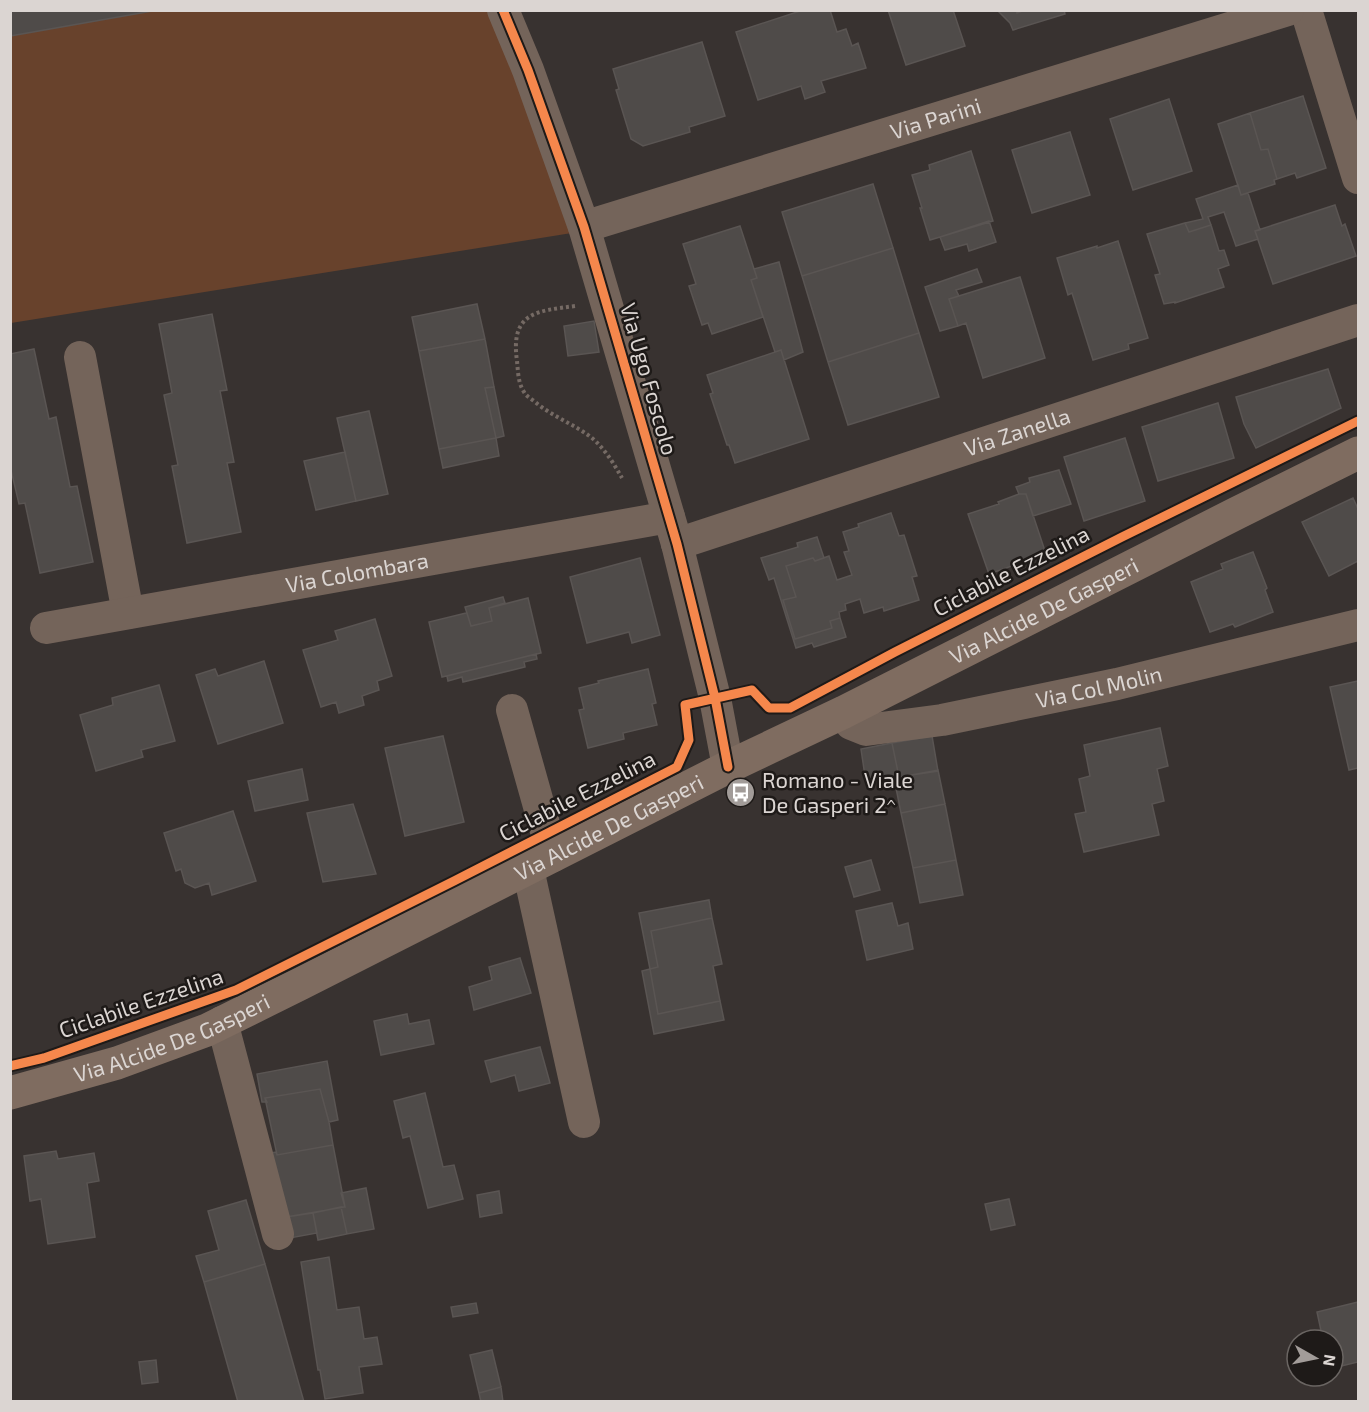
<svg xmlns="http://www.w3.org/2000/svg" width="1369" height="1412" viewBox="0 0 1369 1412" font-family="'Exo 2',sans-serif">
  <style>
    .green { fill: #68422c }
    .building { fill: #4f4b49; stroke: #5a5553; stroke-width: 1.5 }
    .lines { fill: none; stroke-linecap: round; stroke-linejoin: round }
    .path { stroke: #756a64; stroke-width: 4; stroke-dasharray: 3 3; stroke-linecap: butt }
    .minor { stroke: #74645a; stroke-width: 32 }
    .major { stroke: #7f6c60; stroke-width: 33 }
    .cycleway-casing { stroke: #1e1a18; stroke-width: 13 }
    .cycleway { stroke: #f5874c; stroke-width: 9 }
    .labels { text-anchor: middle; stroke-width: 5; stroke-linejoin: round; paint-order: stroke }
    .street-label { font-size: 22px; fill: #dbd5d2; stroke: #1e1a18 }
    .poi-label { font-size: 22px; fill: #dbd5d2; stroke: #1e1a18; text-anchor: start }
  </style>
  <rect width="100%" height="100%" fill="#383230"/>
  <!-- green -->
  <path class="green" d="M 11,11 L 499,11 L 578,232 L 11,323 Z"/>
  <!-- building -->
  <path class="building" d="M 10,10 L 158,10 L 10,36 Z
    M 803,10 L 830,10 L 837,32 L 846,29 L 852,46 L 858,43 L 866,68 L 821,81 L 825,92 L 805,99 L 801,86 L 758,100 L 736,32 Z
    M 888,10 L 953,10 L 965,46 L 906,65 Z
    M 997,10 L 1016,10 L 1017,13 L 1025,10 L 1064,10 L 1065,14 L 1013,30 L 1010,23 Z
    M 702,42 L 725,116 L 689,127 L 690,132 L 643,146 L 631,139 L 616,90 L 619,89 L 613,69 Z
    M 1303,96 L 1326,168 L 1297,178 L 1295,173 L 1277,179 L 1268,149 L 1261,150 L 1250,113 Z
    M 1169,99 L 1192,171 L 1133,190 L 1110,119 Z
    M 1250,113 L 1261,150 L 1268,149 L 1277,179 L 1274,180 L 1275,184 L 1241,195 L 1218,124 Z
    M 1070,132 L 1090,195 L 1032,213 L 1012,150 Z
    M 971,151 L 993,221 L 930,240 L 920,208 L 922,208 L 912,175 L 930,170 L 929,165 Z
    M 873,184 L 893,248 L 802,276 L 782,212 Z
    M 1238,185 L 1241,195 L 1248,193 L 1260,230 L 1255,231 L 1258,239 L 1236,246 L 1224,212 L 1208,217 L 1211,225 L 1189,232 L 1185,223 L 1203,219 L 1196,199 Z
    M 1335,205 L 1342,226 L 1345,224 L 1356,256 L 1273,284 L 1255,231 Z
    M 989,221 L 996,242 L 969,251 L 967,244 L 945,250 L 940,237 Z
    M 1185,223 L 1189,232 L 1211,225 L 1219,251 L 1224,250 L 1229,265 L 1218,269 L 1224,287 L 1175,303 L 1175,302 L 1164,304 L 1155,275 L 1160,274 L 1147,234 Z
    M 740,226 L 757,278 L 751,280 L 763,317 L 712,334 L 708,323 L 702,325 L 689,286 L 696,284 L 683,244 Z
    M 1118,241 L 1148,338 L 1128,344 L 1129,349 L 1093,360 L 1072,293 L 1068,295 L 1057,258 L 1097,246 L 1097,248 Z
    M 893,248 L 919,333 L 828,362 L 802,276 Z
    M 779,262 L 803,352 L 784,360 L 781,350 L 775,352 L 751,280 L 757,278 L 754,269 Z
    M 977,269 L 982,282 L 956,290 L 959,296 L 949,299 L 958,326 L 940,331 L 925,287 Z
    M 1020,277 L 1045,358 L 983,378 L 966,323 L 958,326 L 949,299 Z
    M 477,304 L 485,339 L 419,351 L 412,317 Z
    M 212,314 L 227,390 L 220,391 L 234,462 L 227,463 L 241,532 L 187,543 L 172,466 L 178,465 L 164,395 L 172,393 L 159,324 Z
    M 594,321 L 599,352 L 568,356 L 564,326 Z
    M 919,333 L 939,397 L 848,425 L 828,362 Z
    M 485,339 L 494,387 L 485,388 L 496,438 L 439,449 L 419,351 Z
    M 34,349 L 49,419 L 56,417 L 70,487 L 77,486 L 93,562 L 40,573 L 25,503 L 19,504 L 10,466 L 10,354 Z
    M 781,350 L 809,439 L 735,463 L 729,445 L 727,445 L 710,394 L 713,393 L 707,375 Z
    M 1328,369 L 1341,408 L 1256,448 L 1244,424 L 1236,397 Z
    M 494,387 L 504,436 L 496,438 L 485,388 Z
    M 1218,403 L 1234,458 L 1158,481 L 1142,427 Z
    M 369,411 L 388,494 L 356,501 L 337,418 Z
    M 496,438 L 499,456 L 443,468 L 439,449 Z
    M 1125,438 L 1145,501 L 1084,521 L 1064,457 Z
    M 345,452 L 356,501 L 316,510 L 304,461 Z
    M 1059,470 L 1071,504 L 1033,516 L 1026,494 L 1019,494 L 1016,487 L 1030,482 L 1029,478 Z
    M 1019,494 L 1026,494 L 1046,554 L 989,574 L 968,514 L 999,504 L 998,502 Z
    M 1353,498 L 1358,509 L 1358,561 L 1329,576 L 1302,522 Z
    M 891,513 L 899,536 L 904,535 L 917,576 L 912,577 L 919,600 L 884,611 L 883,607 L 864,613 L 860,599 L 845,604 L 846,610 L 839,612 L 840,618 L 830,621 L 832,628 L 795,639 L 783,600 L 796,597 L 786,566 L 813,558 L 815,561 L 829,556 L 837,580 L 852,575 L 844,552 L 849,551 L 843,532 L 859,527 L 858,524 Z
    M 817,537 L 824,558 L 815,561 L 813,558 L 786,566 L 796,597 L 783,600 L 795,639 L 832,628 L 830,621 L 840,618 L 846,637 L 814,647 L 812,643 L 796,648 L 774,578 L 769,580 L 761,558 L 798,547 L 797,543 Z
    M 1253,552 L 1267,588 L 1265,590 L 1273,612 L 1235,627 L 1233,624 L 1210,632 L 1191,582 L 1223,569 L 1221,564 Z
    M 640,558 L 660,635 L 632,643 L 629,632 L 587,643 L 570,577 Z
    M 503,597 L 505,603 L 489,608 L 492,621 L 471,626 L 465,607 Z
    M 528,598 L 541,653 L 442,677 L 429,622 L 466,613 L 467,613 L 471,626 L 492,621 L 489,608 Z
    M 375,619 L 392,676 L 377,681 L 379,690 L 362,696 L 364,705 L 339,713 L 336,702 L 321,707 L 303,650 L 338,640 L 335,631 Z
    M 536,654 L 537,659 L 524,662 L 525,667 L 463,682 L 462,677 L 448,681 L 447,676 Z
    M 264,661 L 283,723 L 218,744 L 196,675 L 215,669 L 218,676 Z
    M 648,669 L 656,703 L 652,704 L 657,725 L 623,733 L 624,739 L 588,748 L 579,710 L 584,709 L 579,688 L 599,683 L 598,681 Z
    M 1358,681 L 1358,768 L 1349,770 L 1330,687 Z
    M 159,685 L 175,741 L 141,750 L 143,757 L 96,771 L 80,715 L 113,705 L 112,698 Z
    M 1160,728 L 1168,766 L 1157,769 L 1164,801 L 1152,804 L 1159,835 L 1084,852 L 1075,814 L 1086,812 L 1079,779 L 1090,776 L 1084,745 Z
    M 443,736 L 464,822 L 405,836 L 385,748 Z
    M 932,736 L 938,771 L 899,777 L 892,743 Z
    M 892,743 L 899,777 L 866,783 L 861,749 Z
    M 302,769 L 308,800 L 255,811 L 248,781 Z
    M 938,770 L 945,804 L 901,813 L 894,778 Z
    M 353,804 L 376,874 L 323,882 L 307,813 Z
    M 945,804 L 956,860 L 913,868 L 901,813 Z
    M 233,811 L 256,881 L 212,895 L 209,883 L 195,888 L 185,883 L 181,869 L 176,871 L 164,833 Z
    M 871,860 L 880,890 L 854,897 L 845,867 Z
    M 956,860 L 963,895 L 920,903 L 913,868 Z
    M 709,900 L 712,918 L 651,931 L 658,967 L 650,969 L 639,913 Z
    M 892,903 L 898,926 L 908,923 L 913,949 L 867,960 L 856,911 Z
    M 712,918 L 722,964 L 713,966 L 720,1001 L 658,1014 L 650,969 L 658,967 L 651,931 Z
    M 520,958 L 531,993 L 474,1010 L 469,987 L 492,980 L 489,967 Z
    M 650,969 L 658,1014 L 720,1001 L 724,1020 L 654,1034 L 642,971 Z
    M 407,1014 L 409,1024 L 429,1020 L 434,1044 L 381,1055 L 374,1021 Z
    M 540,1047 L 550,1083 L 519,1091 L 515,1075 L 491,1082 L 485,1061 Z
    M 327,1061 L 338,1120 L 329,1122 L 320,1089 L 265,1098 L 267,1102 L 262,1102 L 257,1074 Z
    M 320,1089 L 329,1122 L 333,1145 L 277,1155 L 265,1098 Z
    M 425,1093 L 443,1167 L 454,1165 L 463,1199 L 428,1208 L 410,1136 L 403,1138 L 394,1101 Z
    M 333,1145 L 345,1207 L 286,1217 L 270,1153 L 276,1152 L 277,1155 Z
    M 56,1151 L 58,1159 L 94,1153 L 99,1181 L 87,1183 L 95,1237 L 48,1244 L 41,1199 L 30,1201 L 24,1156 Z
    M 366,1188 L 374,1229 L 347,1234 L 341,1207 L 345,1207 L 341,1193 Z
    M 499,1191 L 502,1213 L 480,1217 L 477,1195 Z
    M 1009,1199 L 1015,1225 L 991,1230 L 985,1204 Z
    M 246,1200 L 265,1264 L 204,1282 L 196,1256 L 219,1250 L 208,1211 Z
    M 341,1207 L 347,1234 L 318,1240 L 313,1213 Z
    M 313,1213 L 317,1233 L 290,1238 L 286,1217 Z
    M 329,1257 L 337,1310 L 359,1307 L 364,1339 L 377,1337 L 382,1364 L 359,1367 L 363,1393 L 325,1399 L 320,1370 L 318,1370 L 301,1262 Z
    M 265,1264 L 304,1402 L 238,1402 L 204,1282 Z
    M 1358,1302 L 1358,1362 L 1333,1368 L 1333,1340 L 1323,1340 L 1317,1312 Z
    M 476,1303 L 478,1313 L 453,1317 L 451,1307 Z
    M 492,1350 L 501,1387 L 479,1393 L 470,1355 Z
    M 156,1360 L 158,1382 L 142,1384 L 139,1362 Z
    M 501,1387 L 503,1402 L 481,1402 L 479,1393 Z"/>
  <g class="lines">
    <!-- path -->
    <path class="path" d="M 575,306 C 537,311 510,312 517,361 C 518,371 518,383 524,392 C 526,396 530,398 534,401 C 551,416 574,424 592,438 C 605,449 614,464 622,478"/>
    <!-- minor -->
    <g class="minor">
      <path d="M 503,10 L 528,70 L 584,227 L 677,544 L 715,698 L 728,767"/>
      <path d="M 1306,10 L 1358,178"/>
      <path id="s1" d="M 584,227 L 603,221 L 1288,10"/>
      <path d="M 80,357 L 128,613"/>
      <path id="s2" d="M 677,544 L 1358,320"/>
      <path id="s3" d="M 46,628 L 669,517"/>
      <path d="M 512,710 L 553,856"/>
      <path id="s4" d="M 844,712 L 851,724 L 866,730 L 942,720 L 1117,684 L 1358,625"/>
      <path d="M 528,869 L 584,1122"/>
      <path d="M 222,1022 L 278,1234"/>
    </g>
    <!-- major -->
    <path class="major" id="s5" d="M 10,1093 L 117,1063 L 207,1030 L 300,984 L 728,767 L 844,712 L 1235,514 L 1358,453"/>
    <defs>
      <path id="cycleway" d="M 503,10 L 528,70 L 584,227 L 677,544 L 715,698 L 728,767
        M 10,1066 L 44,1058 L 236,990 L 454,881 L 677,767 L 689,740 L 685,705 L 752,690 L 769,708 L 790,708 L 895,652 L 1122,537 L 1358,421"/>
    </defs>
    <!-- cycleway casing -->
    <use href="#cycleway" class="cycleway-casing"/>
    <!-- cycleway -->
    <use href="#cycleway" class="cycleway"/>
  </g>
  <!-- icons -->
  <defs>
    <symbol id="bus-disc" viewBox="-11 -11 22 22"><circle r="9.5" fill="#a29c99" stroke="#1e1a18"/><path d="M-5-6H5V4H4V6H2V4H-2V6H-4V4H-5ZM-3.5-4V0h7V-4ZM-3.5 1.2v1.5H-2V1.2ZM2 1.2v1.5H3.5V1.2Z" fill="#fff"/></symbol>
  </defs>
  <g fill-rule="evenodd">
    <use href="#bus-disc" x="724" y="776" width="33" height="33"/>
  </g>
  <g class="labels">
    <!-- street labels -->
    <g class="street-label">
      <text dy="8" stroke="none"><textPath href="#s1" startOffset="368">Via Parini</textPath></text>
      <text transform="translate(649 379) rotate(74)" y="8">Via Ugo Foscolo</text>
      <text dy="8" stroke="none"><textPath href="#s2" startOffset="358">Via Zanella</textPath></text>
      <text transform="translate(1011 571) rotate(-27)" y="8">Ciclabile Ezzelina</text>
      <text dy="8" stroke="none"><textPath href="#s3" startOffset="316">Via Colombara</textPath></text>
      <text dy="8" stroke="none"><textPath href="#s5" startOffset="1143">Via Alcide De Gasperi</textPath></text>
      <text dy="8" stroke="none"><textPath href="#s4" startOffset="267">Via Col Molin</textPath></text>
      <text transform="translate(577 796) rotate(-27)" y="8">Ciclabile Ezzelina</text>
      <text dy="8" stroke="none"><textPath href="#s5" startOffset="657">Via Alcide De Gasperi</textPath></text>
      <text transform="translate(141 1003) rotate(-19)" y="8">Ciclabile Ezzelina</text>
      <text dy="8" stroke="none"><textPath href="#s5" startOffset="171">Via Alcide De Gasperi</textPath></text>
    </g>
    <!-- poi labels -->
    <g class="poi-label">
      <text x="762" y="788">Romano - Viale<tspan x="762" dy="25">De Gasperi 2^</tspan></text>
    </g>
  </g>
  <!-- border -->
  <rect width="1369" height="1412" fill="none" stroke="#dbd5d2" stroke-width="24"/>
  <!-- north arrow -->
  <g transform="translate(1315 1358) rotate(99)"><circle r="28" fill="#1e1a18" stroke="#6a6562" stroke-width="1.5"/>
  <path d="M0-4.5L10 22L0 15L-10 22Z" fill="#a29c99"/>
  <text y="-9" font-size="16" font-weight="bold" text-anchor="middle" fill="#dbd5d2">N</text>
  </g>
</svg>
